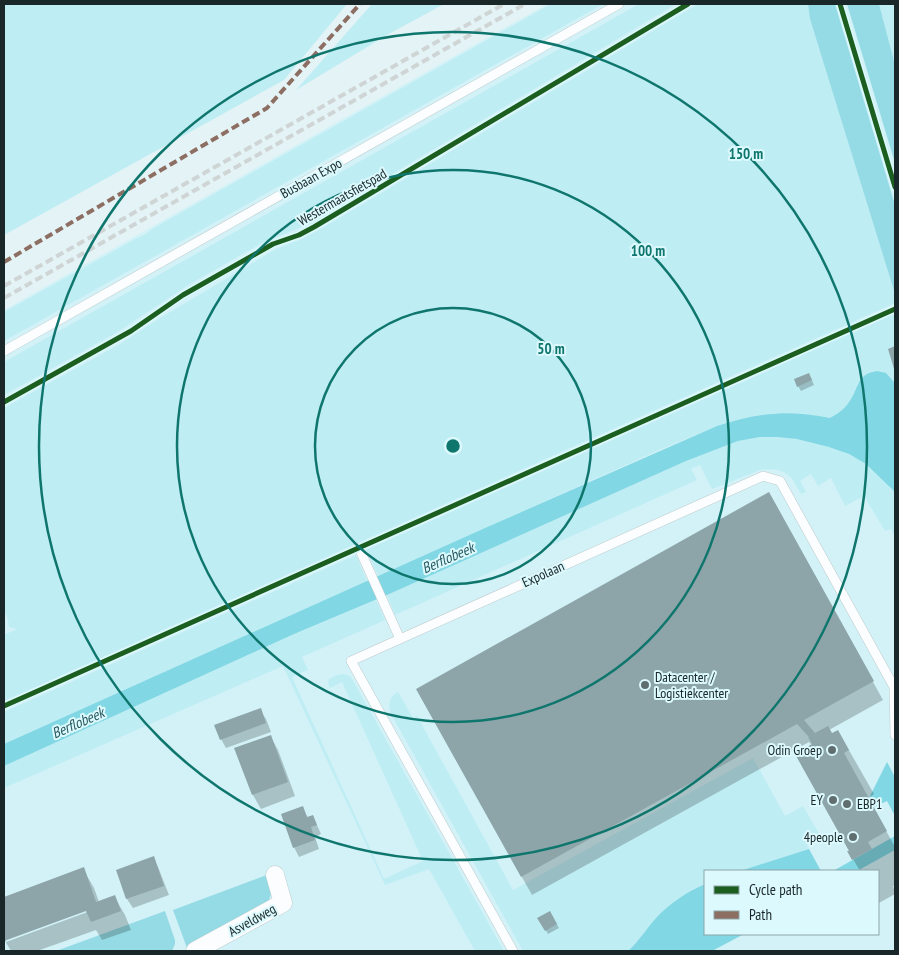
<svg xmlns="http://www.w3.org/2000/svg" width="899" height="955" viewBox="0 0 899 955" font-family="'PT Sans Narrow',sans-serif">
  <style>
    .built { fill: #d2f2f7; fill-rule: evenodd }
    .green { fill: #bfedf4 }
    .forest { fill: #95dbe5 }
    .water { fill: #81d7e3 }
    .shadow { fill: #0003; fill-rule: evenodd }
    .building { fill: #8da5a9 }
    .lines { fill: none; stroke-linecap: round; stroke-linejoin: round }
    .lane-casing { stroke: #becbcd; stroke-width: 10 }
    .street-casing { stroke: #becbcd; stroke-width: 19 }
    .lane { stroke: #fbfdfe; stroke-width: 9 }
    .street { stroke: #fbfdfe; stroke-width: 18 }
    .rail { stroke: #cfd4d5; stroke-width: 4; stroke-dasharray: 8 4; stroke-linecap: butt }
    .quiet { stroke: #8d6e63; stroke-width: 4; stroke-dasharray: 8 4; stroke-linecap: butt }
    .cycleway-casing { stroke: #dcf9fd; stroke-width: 8 }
    .cycleway { stroke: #1b5e20; stroke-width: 5 }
    .ring { fill: none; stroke: #0f766e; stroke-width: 2.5 }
    .poi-dot { fill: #606e70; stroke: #dcf9fd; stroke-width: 2 }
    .labels { text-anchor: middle; stroke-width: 4; stroke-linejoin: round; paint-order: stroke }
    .street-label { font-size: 14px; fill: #192729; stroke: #dcf9fd }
    .poi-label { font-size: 14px; fill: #192729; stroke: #dcf9fd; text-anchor: end }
    .water-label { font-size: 15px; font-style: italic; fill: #285a61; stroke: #dcf9fd }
    .centre { fill: #0f766e; stroke: #dcf9fd; stroke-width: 2.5 }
    .ring-label { font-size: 15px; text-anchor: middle; font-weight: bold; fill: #0f766e; stroke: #dcf9fd; stroke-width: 4; stroke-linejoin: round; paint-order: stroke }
  </style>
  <rect width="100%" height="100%" fill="#e4f3f5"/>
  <!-- built -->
  <path class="built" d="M 547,4 L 895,4 L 895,951 L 4,951 L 4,310 ZM 705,871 L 878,871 L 878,934 L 705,934 Z"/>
  <!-- green -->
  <path class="green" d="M 4,4 L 347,4 L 284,80 L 4,235 Z
    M 372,4 L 444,4 L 387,35 L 296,90 Z
    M 551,4 L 603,4 L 4,341 L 4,312 L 137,238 L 146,234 L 152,229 Z
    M 639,4 L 676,4 L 309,224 L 262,243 L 190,284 L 116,333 L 4,395 L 4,362 Z
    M 698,4 L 808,4 L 810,19 L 895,294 L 895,303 L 4,701 L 4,635 L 17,629 L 9,627 L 8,619 L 4,610 L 4,408 L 120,344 L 160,318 L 276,249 L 302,239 L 326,226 Z
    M 879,4 L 895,4 L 895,65 Z
    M 895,314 L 895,383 C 885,368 866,367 857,385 C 854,391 853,397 849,403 C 844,410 838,414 830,418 L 800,413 L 775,413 L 739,419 L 717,426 L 657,451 L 378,576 L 366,550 Z
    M 760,437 C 796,436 836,443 867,465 C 877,473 886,483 895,492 L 895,537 L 891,529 L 885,531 L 864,496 L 845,506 L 831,478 L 818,486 L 811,474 L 800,481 L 806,492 L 801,494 C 798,490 796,485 793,480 C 785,469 772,468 760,470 L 712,489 L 700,465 L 691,469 L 697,480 L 395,615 L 387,595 L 686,461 L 738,441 Z
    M 356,555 L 367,581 L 4,744 L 4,712 Z
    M 376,600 L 385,620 L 302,657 L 308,670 L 292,677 L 384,879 L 423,861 L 342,682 L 330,688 L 328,683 L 329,679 C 337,675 343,671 351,677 L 504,951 L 475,951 L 429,869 L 385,885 L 283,666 L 4,788 L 4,766 L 294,634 Z
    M 398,692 L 413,718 L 417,716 L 513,890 L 753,758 L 785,816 L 803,806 L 821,837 L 807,845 L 809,849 L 740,871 L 705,871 L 705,884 C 687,892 670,903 656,918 C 646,929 638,941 628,951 L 523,951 L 390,712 C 388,703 390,696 398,692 Z"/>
  <!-- forest -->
  <path class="forest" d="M 808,4 L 835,4 L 895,205 L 895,294 L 810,19 Z
    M 847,4 L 879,4 L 895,65 L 895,163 Z
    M 267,875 L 272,891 L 268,903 L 187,948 L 173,910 Z
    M 165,911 L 175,940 L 175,944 L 172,951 L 56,951 Z"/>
  <!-- water -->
  <path class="water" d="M 877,371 L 886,373 L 895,383 L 895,492 L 866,464 L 849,454 L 829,447 L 797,439 L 777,437 L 760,437 L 738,441 L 686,461 L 387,595 L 294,634 L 4,766 L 4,744 L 485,528 L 717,426 C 757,413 789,409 830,418 C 839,413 846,408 851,399 C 859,386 857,374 877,371 Z
    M 887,762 L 895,777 L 895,816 L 887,801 L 874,807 L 869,798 Z
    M 895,836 L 895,850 L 857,871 L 833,871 Z
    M 809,849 L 821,871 L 740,871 Z
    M 705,884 L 705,934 L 744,934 L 712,951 L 628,951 C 639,941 646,929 656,918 C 670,903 687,892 705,884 Z"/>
  <!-- shadow -->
  <path class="shadow" d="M 811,378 L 814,385 L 801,391 L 798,386 Z
    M 779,512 L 883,700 L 829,730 L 832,735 L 838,731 L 874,794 L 868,798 L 895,847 L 895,885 L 893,886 L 895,891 L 895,894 L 879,903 L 878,871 L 860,871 L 849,852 L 851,851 L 812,746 L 809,742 L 532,895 L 417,690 Z
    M 260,710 L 266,719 L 271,732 L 226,748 L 221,739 Z
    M 270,736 L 278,750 L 295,796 L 261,809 L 253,795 L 236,749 Z
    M 302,807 L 308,818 L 313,816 L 321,834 L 315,837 L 319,849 L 299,857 L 294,847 Z
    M 153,858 L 158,867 L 169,895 L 133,908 L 127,899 L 117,871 Z
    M 83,869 L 94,888 L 99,902 L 114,896 L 125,915 L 131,930 L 102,940 L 96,930 L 37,951 L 11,951 L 4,939 L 4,898 ZM 92,907 L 93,910 L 6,942 L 6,939 Z
    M 550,912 L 559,928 L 548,934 L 539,918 Z"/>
  <!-- building -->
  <path class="building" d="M 895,346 L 895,372 L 888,349 Z
    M 809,373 L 812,380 L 797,387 L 794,379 Z
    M 769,492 L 874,681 L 804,720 L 815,733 L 828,726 L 832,733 L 838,730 L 849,750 L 844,753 L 887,831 L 868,842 L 872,849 L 852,860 L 847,851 L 849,851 L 795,754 L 812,744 L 808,737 L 809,737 L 797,724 L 521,877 L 416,689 Z
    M 261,708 L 266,723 L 220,740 L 214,725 Z
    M 271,735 L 288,782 L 252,795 L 234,748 Z
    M 303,806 L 307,817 L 313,815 L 317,825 L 311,827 L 315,840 L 293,848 L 281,814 Z
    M 154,856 L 164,886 L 126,899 L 116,870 Z
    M 84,867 L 96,902 L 115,895 L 121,911 L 91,922 L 86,911 L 4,941 L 4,897 Z
    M 550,911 L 557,924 L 545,931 L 537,918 Z"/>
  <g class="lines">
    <defs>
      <path id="lane" d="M 4,351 L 619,4
        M 359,548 L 400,639
        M 513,951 L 351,661 L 763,476 L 780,481 L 894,687 L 895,735"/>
      <path id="street" d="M 195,951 L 283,903 L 275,875"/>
    </defs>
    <!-- lane casing -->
    <use href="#lane" class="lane-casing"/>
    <!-- street casing -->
    <use href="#street" class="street-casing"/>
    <!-- lane -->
    <use href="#lane" class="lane"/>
    <!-- street -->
    <use href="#street" class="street"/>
    <!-- rail -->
    <path class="rail" d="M 4,286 L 504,4
      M 4,298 L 525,4"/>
    <!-- quiet -->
    <path class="quiet" d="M 4,262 L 267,108 L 360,4"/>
    <defs>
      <path id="cycleway" d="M 840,4 L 895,187
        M 4,402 L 131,331 L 183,295 L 273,244 L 299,235 L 314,227 L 688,4
        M 4,706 L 895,309"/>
    </defs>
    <!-- cycleway casing -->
    <use href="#cycleway" class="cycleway-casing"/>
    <!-- cycleway -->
    <use href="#cycleway" class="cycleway"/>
  </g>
  <!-- distance rings -->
  <g class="ring">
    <circle cx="453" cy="446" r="138"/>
    <circle cx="453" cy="446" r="276"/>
    <circle cx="453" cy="446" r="414"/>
  </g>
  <!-- markers -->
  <g class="poi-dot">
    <circle cx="645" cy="685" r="5"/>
    <circle cx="832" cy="750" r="5"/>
    <circle cx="833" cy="800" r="5"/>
    <circle cx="847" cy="804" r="5"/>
    <circle cx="853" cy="837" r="5"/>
  </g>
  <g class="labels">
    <!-- street labels -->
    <g class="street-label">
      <text transform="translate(311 178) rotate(-29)" y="5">Busbaan Expo</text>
      <text transform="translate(342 197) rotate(-30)" y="5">Westermaatsfietspad</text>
      <text transform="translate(543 574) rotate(-24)" y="5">Expolaan</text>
      <text transform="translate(252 920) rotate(-29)" y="5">Asveldweg</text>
    </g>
    <!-- poi labels -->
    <g class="poi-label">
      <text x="655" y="682" text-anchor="start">Datacenter /<tspan x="655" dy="16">Logistiekcenter</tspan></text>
      <text x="822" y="755">Odin Groep</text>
      <text x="823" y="805">EY</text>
      <text x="857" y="809" text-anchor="start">EBP1</text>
      <text x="843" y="842">4people</text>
    </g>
    <!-- water labels -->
    <g class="water-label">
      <text transform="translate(448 558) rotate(-24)" y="5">Berflobeek</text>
      <text transform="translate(78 723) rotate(-24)" y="5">Berflobeek</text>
    </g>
  </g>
  <circle cx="453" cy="446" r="8" class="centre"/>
  <g class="ring-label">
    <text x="746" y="159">150 m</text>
    <text x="648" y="256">100 m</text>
    <text x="551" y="354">50 m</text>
  </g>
  <!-- border -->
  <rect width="899" height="955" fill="none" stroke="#192729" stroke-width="10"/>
  <!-- legend -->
  <rect x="704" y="870" width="175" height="65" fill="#dcf9fd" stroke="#8ea5a8"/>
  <rect x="714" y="886" width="25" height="8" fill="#1b5e20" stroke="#8ea5a8"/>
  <text x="749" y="895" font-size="15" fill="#192729">Cycle path</text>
  <rect x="714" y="911" width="25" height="8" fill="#8d6e63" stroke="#8ea5a8"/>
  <text x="749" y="920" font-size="15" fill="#192729">Path</text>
</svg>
